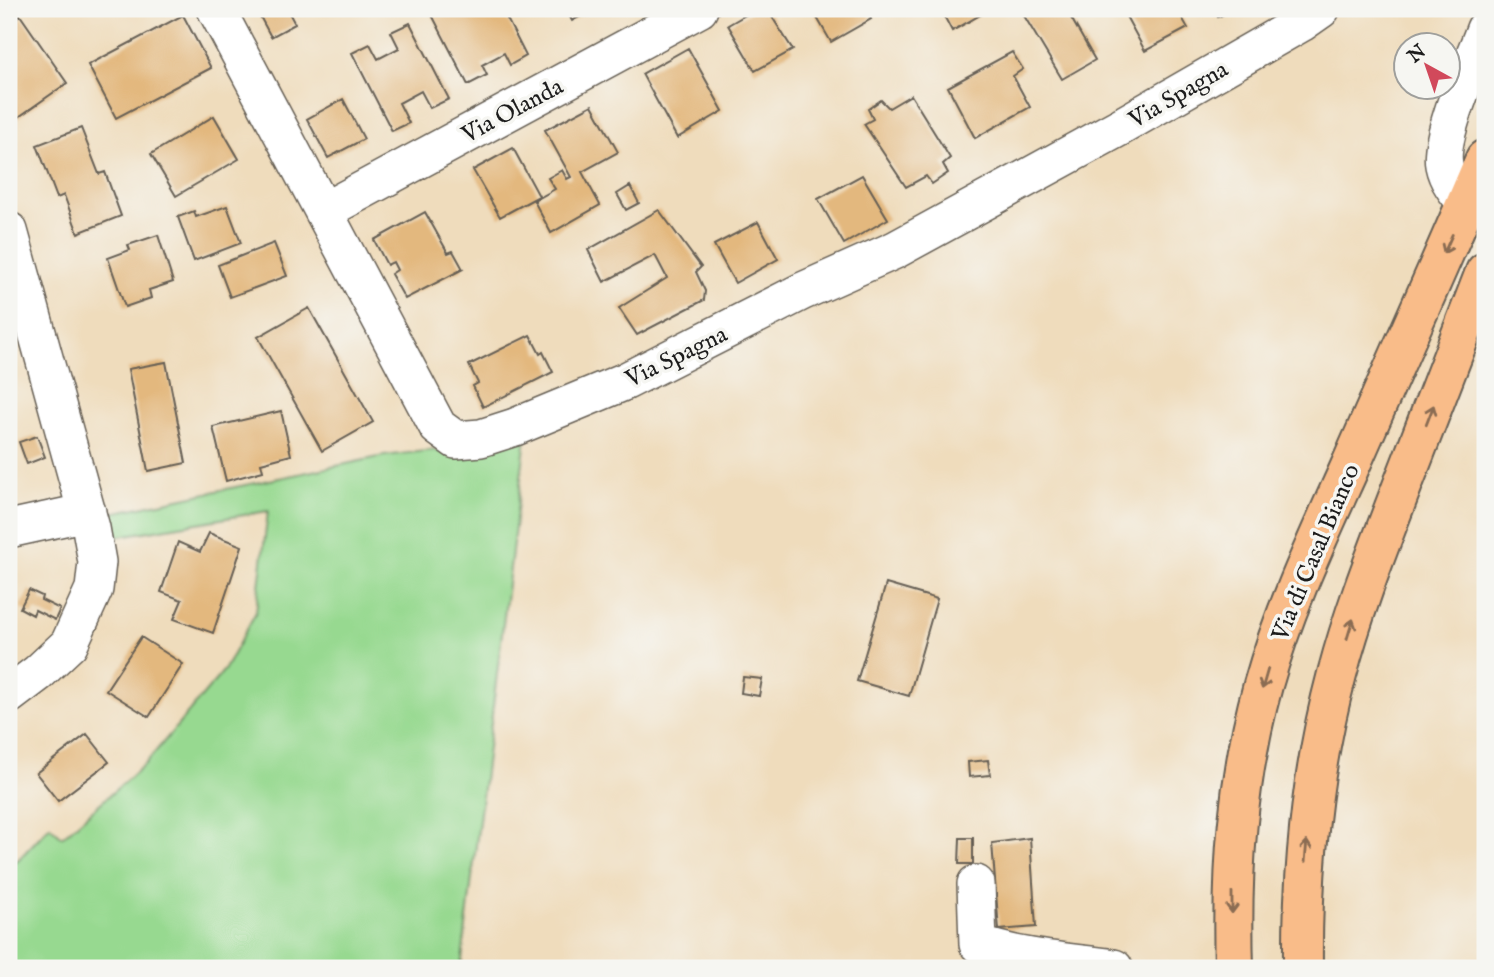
<svg xmlns="http://www.w3.org/2000/svg" width="1494" height="977" viewBox="0 0 1494 977" font-family="'IM FELL English',serif">
  <style>
    .green { fill: #97d990; stroke: #5a7a56; stroke-width: 2 }
    .building { fill: #e3b87e }
    .lines { fill: none; stroke-linecap: round; stroke-linejoin: round }
    .minor-casing { stroke: #665f54; stroke-width: 40 }
    .major-casing { stroke: #665f54; stroke-width: 42 }
    .minor { stroke: #fff; stroke-width: 37 }
    .major { stroke: #f9bc89; stroke-width: 38 }
    .oneway { stroke: #8a6c52 }
    .labels { text-anchor: middle; stroke-width: 7; stroke-linejoin: round; paint-order: stroke }
    .street-label { font-size: 24px; fill: #1c1c1c; stroke: #f6f6f2 }
  </style>
  <rect width="100%" height="100%" fill="#f6f6f2"/>
  <filter id="ink" filterUnits="userSpaceOnUse"><feTurbulence type="fractalNoise" baseFrequency=".0143" numOctaves="2"/><feDisplacementMap in="SourceGraphic" scale="14" xChannelSelector="R" yChannelSelector="G"/><feConvolveMatrix kernelMatrix="1 2 1 2 8 2 1 2 1" color-interpolation-filters="sRGB"/></filter>
  <filter id="wash" filterUnits="userSpaceOnUse"><feTurbulence type="fractalNoise" baseFrequency=".00686" numOctaves="4" result="noise"/><feDisplacementMap in="SourceGraphic" scale="28" xChannelSelector="R" yChannelSelector="G"/><feGaussianBlur stdDeviation="1.57" result="paint"/><feColorMatrix in="noise" values="0 0 0 0 0 0 0 0 0 0 0 0 0 0 0 0 0 1.4 0 .05"/><feComposite in="paint" operator="in"/></filter>
  <g filter="url(#wash)">
    <rect width="100%" height="100%" fill="#efdcbc"/>
    <!-- green -->
    <path class="green" d="M 526,437 L 461,968 L 9,968 L 9,864 L 18,860 L 50,826 L 62,837 L 146,763 L 225,669 L 256,612 L 268,511 L 108,538 L 102,515 L 384,456 L 434,450 L 452,454 Z"/>
    <g id="blocks">
      <!-- building -->
      <path class="building" d="M 256,9 L 293,9 L 288,11 L 295,24 L 271,37 Z
        M 435,9 L 453,9 L 456,15 L 469,9 L 502,9 L 526,56 L 510,65 L 504,53 L 482,65 L 487,75 L 468,85 L 430,11 Z
        M 566,9 L 594,9 L 572,21 Z
        M 756,9 L 767,9 L 793,50 L 755,71 L 728,25 Z
        M 812,9 L 866,9 L 871,19 L 831,42 Z
        M 953,9 L 964,9 L 966,12 L 971,9 L 986,9 L 987,11 L 952,31 L 943,14 Z
        M 1020,9 L 1066,9 L 1095,60 L 1062,79 Z
        M 1122,9 L 1177,9 L 1188,28 L 1145,51 Z
        M 1214,9 L 1235,9 L 1218,17 Z
        M 20,15 L 67,83 L 13,121 L 9,114 L 9,22 Z
        M 183,15 L 211,68 L 116,118 L 88,65 Z
        M 410,23 L 449,99 L 430,108 L 421,91 L 399,103 L 409,123 L 392,131 L 352,53 L 370,44 L 378,59 L 399,48 L 391,32 Z
        M 688,48 L 723,111 L 677,138 L 642,74 Z
        M 1012,52 L 1023,69 L 1013,76 L 1030,107 L 975,138 L 948,87 Z
        M 911,95 L 950,158 L 943,164 L 948,173 L 932,184 L 926,176 L 906,187 L 864,124 L 873,119 L 868,109 L 881,100 L 889,108 Z
        M 343,99 L 364,139 L 328,158 L 307,119 Z
        M 592,105 L 618,152 L 582,172 L 600,205 L 551,233 L 534,201 L 555,189 L 548,178 L 562,170 L 567,179 L 571,177 L 545,130 Z
        M 214,116 L 239,159 L 176,196 L 151,154 Z
        M 81,128 L 99,174 L 105,172 L 121,216 L 78,233 L 64,195 L 57,198 L 37,145 Z
        M 513,148 L 539,196 L 500,217 L 473,170 Z
        M 862,175 L 888,219 L 844,244 L 818,199 Z
        M 630,186 L 639,203 L 626,210 L 617,194 Z
        M 227,206 L 241,243 L 194,261 L 178,217 L 194,211 L 196,217 Z
        M 659,210 L 701,267 L 696,272 L 705,291 L 704,300 L 637,335 L 619,308 L 667,278 L 655,255 L 604,282 L 588,250 Z
        M 425,212 L 448,253 L 453,251 L 463,269 L 405,299 L 391,274 L 397,270 L 393,262 L 387,265 L 374,240 Z
        M 758,222 L 778,259 L 735,283 L 714,245 Z
        M 158,235 L 173,282 L 149,290 L 151,298 L 125,307 L 108,258 L 130,250 L 128,245 Z
        M 274,243 L 287,276 L 230,297 L 218,265 Z
        M 309,308 L 373,422 L 322,451 L 258,337 Z
        M 530,335 L 540,354 L 543,352 L 553,372 L 483,407 L 473,386 L 478,383 L 469,365 Z
        M 166,362 L 186,463 L 148,471 L 128,369 Z
        M 281,411 L 291,455 L 261,463 L 263,471 L 226,481 L 213,427 Z
        M 37,436 L 45,457 L 27,464 L 19,442 Z
        M 209,533 L 242,546 L 213,633 L 174,619 L 182,600 L 161,592 L 178,542 L 200,552 Z
        M 886,584 L 937,599 L 909,696 L 857,681 Z
        M 29,590 L 42,596 L 41,600 L 60,609 L 55,620 L 35,610 L 33,615 L 20,608 Z
        M 141,637 L 183,664 L 149,717 L 106,690 Z
        M 743,677 L 762,679 L 759,696 L 741,693 Z
        M 87,734 L 109,762 L 58,801 L 36,773 Z
        M 988,760 L 990,775 L 969,777 L 968,762 Z
        M 960,838 L 973,838 L 973,864 L 959,864 Z
        M 1030,838 L 1036,927 L 999,930 L 992,843 Z"/>
    </g>
  </g>
  <g filter="url(#ink)">
    <use href="#blocks" fill-opacity="0" stroke="#665f54" stroke-width="2"/>
    <g class="lines">
      <defs>
        <path id="minor" d="M 216,9 L 438,427 L 456,440 L 481,438 L 515,427 L 626,381 L 803,291 L 895,250 L 1120,127 L 1301,23 L 1321,9
          M 1466,203 C 1457,192 1447,180 1444,165 C 1438,136 1474,59 1485,29
          M 324,211 L 699,9
          M 9,231 L 91,528 L 97,562 L 94,589 L 69,644 L 38,673 L 9,695
          M 9,529 L 87,512
          M 976,884 L 978,944 C 1021,959 1069,962 1114,968"/>
        <path id="major" d="M 1234,968 C 1231,870 1237,780 1263,685 C 1284,610 1317,540 1349,469 C 1394,366 1441,263 1485,159
          M 1303,968 C 1302,869 1311,771 1337,674 C 1354,609 1379,547 1403,484 C 1430,413 1458,343 1485,272"/>
      </defs>
      <!-- minor casing -->
      <use href="#minor" class="minor-casing"/>
      <!-- major casing -->
      <use href="#major" class="major-casing"/>
      <!-- minor -->
      <use href="#minor" class="minor"/>
      <!-- major -->
      <use href="#major" class="major"/>
    </g>
    <!-- one-way arrows -->
    <defs><path id="oneway-shaft" d="M-6 0H5M1.5-3L5.5 0L1.5 3" fill="none" stroke-width="1.6" stroke-linecap="round" stroke-linejoin="round" transform="scale(1.75)"/></defs>
    <g class="oneway">
      <use href="#oneway-shaft" transform="translate(1448 244) rotate(114)"/>
      <use href="#oneway-shaft" transform="translate(1430 415) rotate(-69)"/>
      <use href="#oneway-shaft" transform="translate(1350 629) rotate(-73)"/>
      <use href="#oneway-shaft" transform="translate(1265 679) rotate(106)"/>
      <use href="#oneway-shaft" transform="translate(1306 851) rotate(-85)"/>
      <use href="#oneway-shaft" transform="translate(1232 903) rotate(90)"/>
    </g>
  </g>
  <g class="labels">
    <!-- street labels -->
    <g class="street-label">
      <text transform="translate(1178 94) rotate(-30)" y="8">Via Spagna</text>
      <text transform="translate(512 110) rotate(-28)" y="8">Via Olanda</text>
      <text transform="translate(676 356) rotate(-26)" y="8">Via Spagna</text>
      <text transform="translate(1315 552) rotate(-67)" y="8">Via di Casal Bianco</text>
    </g>
  </g>
  <!-- margin -->
  <rect width="1494" height="977" fill="none" stroke="#f6f6f2" stroke-width="35"/>
  <!-- north arrow -->
  <g transform="translate(1427 66) rotate(320)"><circle r="33" fill="#f6f6f2" stroke="#9f9f9c" stroke-width="2"/>
  <path d="M0-5L12 26L0 18L-12 26Z" fill="#d1495b"/>
  <text y="-10" font-size="19" font-weight="bold" text-anchor="middle" fill="#1c1c1c">N</text>
  </g>
</svg>
